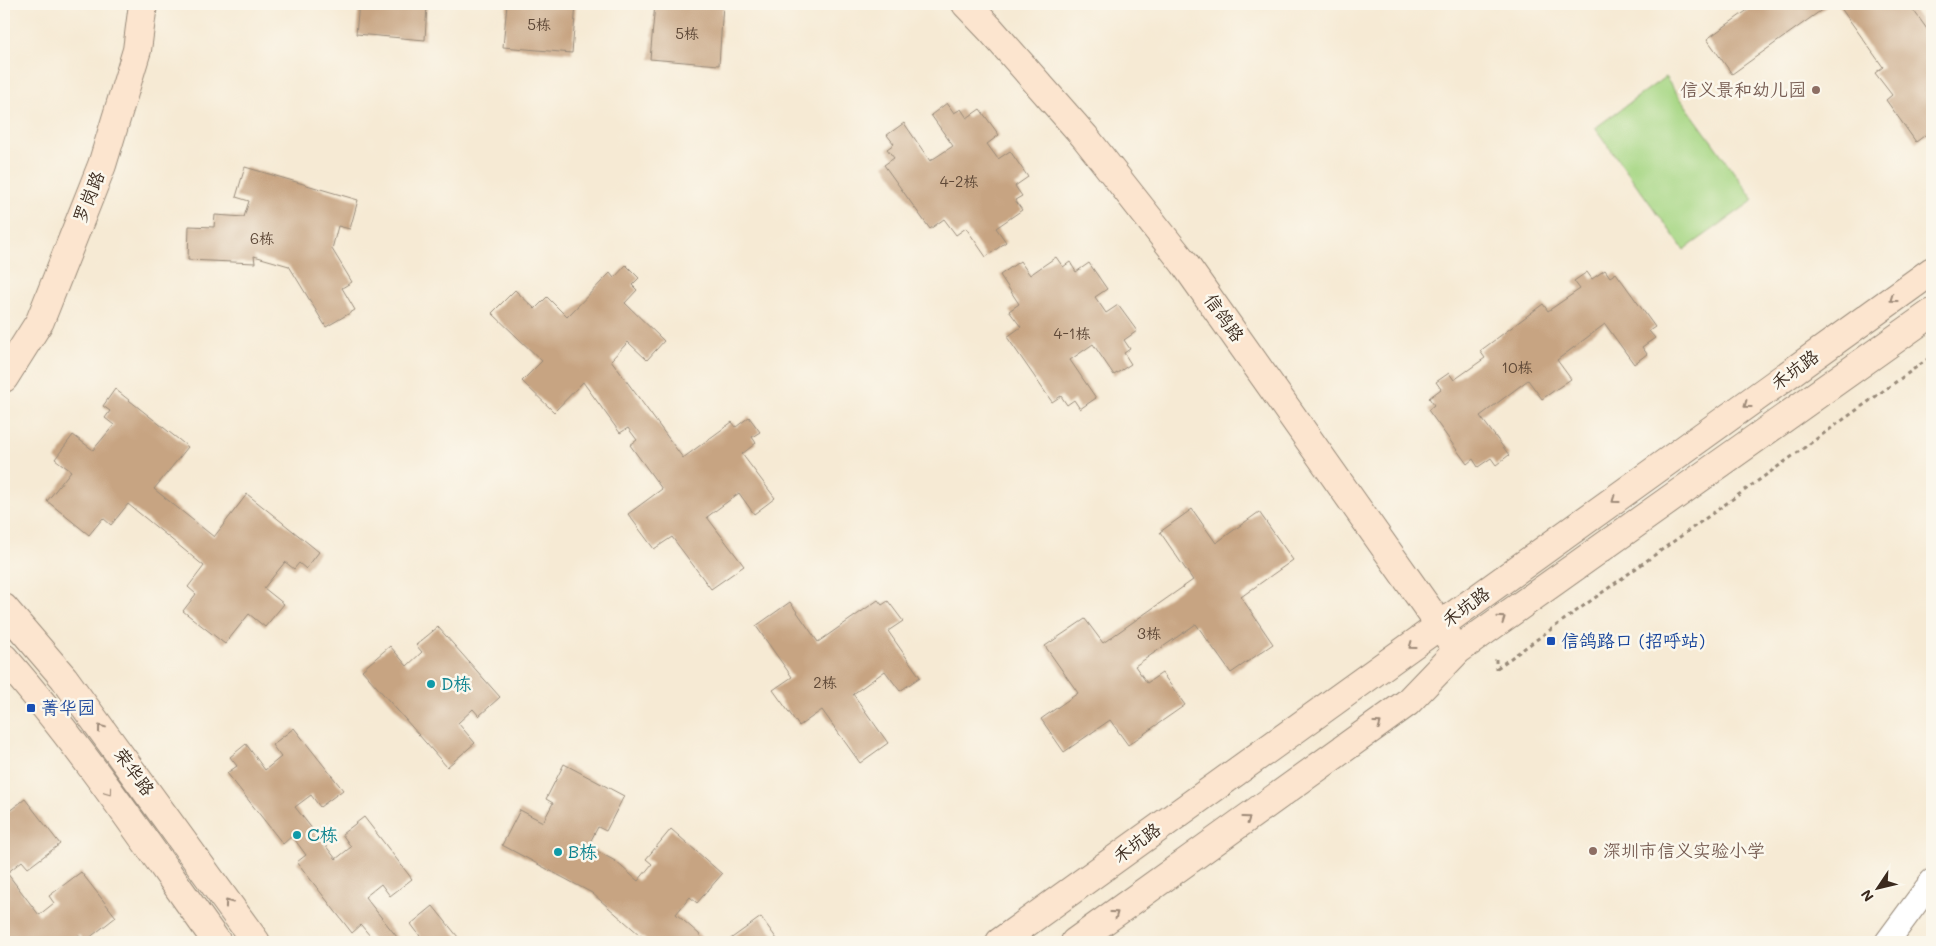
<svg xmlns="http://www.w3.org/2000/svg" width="1936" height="946" viewBox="0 0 1936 946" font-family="Mali,'LXGW WenKai TC',sans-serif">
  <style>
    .green { fill: #a7d785; stroke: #718052 }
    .building { fill: #c7a482 }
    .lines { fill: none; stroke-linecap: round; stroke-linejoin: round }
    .street-casing { stroke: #988a79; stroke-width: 26 }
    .secondary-casing { stroke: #988a79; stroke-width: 30 }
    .path { stroke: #988a79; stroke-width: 3; stroke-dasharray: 4 4; stroke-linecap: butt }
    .street { stroke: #fff; stroke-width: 24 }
    .secondary { stroke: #fce5cf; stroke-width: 28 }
    .oneway { stroke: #9c8876 }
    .education-dot { fill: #8d6e63; stroke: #fbf7ec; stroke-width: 2 }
    .transit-dot { fill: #1a4fb4; stroke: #fbf7ec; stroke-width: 2 }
    .culture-dot { fill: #0f9aa8; stroke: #fbf7ec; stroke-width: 2 }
    .labels { text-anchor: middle; stroke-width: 5; stroke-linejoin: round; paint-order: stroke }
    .number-label { font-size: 15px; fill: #5e4837 }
    .education-label { font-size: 18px; fill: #785e54; stroke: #fbf7ec; text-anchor: end }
    .street-label { font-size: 18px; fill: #3b2a1e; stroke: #fbf7ec }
    .transit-label { font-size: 18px; fill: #164399; stroke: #fbf7ec; text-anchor: start }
    .culture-label { font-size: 18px; fill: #0d838f; stroke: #fbf7ec; text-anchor: start }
  </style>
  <rect width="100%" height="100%" fill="#fbf7ec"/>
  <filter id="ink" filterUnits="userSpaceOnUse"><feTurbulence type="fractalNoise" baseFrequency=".02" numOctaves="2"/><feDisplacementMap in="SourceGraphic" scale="10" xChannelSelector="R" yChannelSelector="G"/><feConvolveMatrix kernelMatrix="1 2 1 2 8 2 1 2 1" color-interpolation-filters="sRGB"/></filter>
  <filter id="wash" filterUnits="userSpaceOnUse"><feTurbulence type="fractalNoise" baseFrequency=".0096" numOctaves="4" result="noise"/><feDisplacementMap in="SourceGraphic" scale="20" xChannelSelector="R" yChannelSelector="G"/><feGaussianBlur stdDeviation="1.12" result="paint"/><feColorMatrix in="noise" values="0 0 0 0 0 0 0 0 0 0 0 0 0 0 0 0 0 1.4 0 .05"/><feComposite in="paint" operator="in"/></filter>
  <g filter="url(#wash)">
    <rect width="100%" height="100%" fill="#f6ead4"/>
    <!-- green -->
    <path class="green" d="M 1665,77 L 1754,200 L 1684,250 L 1595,128 Z"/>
    <g id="blocks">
      <!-- building -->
      <path class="building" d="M 359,4 L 427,4 L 425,40 L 356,34 Z
        M 507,4 L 576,4 L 572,53 L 503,47 Z
        M 655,4 L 723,4 L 719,65 L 650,59 Z
        M 727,4 L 763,4 L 763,8 L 727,5 Z
        M 1756,4 L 1830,4 L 1732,74 L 1707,39 Z
        M 1838,4 L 1909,4 L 1932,36 L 1932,130 L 1916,142 L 1886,100 L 1892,95 L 1875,73 L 1883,67 Z
        M 947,103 L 954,113 L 961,109 L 967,118 L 980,109 L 999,135 L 987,144 L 998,159 L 1010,151 L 1028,177 L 1015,186 L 1022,196 L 1015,200 L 1022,210 L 996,228 L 1006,242 L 986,257 L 966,228 L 956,235 L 944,219 L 930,229 L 884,165 L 894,158 L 887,149 L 894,144 L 887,135 L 904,123 L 930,161 L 953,146 L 931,115 Z
        M 245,167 L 358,200 L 350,229 L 338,226 L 332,249 L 352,282 L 342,288 L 355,310 L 326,327 L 289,266 L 254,256 L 255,263 L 188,260 L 189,226 L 214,227 L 215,215 L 244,217 L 249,201 L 236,197 Z
        M 1056,257 L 1063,267 L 1070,262 L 1076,272 L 1089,263 L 1107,289 L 1095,297 L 1106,313 L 1118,305 L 1137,331 L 1124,340 L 1130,349 L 1124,353 L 1131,364 L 1114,375 L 1093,344 L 1070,360 L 1096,398 L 1080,409 L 1074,400 L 1067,405 L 1061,396 L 1052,402 L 1007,337 L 1021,327 L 1009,311 L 1019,304 L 1000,275 L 1020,261 L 1030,275 Z
        M 626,265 L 639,278 L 632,285 L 637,290 L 625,303 L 664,341 L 647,360 L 628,342 L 611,360 L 683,458 L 732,422 L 736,427 L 749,417 L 760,432 L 752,437 L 756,443 L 742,454 L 775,498 L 754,514 L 739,493 L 707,517 L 744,566 L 711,589 L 672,537 L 654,549 L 628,514 L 662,489 L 630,445 L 637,440 L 628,428 L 620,433 L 583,382 L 554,412 L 522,381 L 542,361 L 492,313 L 515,290 L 535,309 L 547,297 L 567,317 L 610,273 L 614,278 Z
        M 1605,270 L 1610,277 L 1616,273 L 1655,327 L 1649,331 L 1655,338 L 1642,347 L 1647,354 L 1634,364 L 1605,324 L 1557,360 L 1571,379 L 1542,399 L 1528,380 L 1480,416 L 1509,455 L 1496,465 L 1491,458 L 1478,467 L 1473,459 L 1467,464 L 1428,410 L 1434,405 L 1429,398 L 1441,389 L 1436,382 L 1449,373 L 1454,380 L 1485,358 L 1480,351 L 1543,304 L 1548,311 L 1580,289 L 1574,281 L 1587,272 L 1592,279 Z
        M 115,389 L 188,447 L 154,489 L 214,537 L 247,494 L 319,552 L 306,569 L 299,563 L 294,569 L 285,562 L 264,588 L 284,604 L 265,627 L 249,614 L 225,644 L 183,611 L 196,594 L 188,587 L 204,566 L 128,504 L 111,525 L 103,518 L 89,535 L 47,501 L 71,471 L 55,459 L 73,435 L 93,450 L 114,425 L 105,418 L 110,411 L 103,406 Z
        M 1192,509 L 1216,543 L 1259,512 L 1293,560 L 1241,597 L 1273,644 L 1231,673 L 1196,624 L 1135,666 L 1147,683 L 1162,673 L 1185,705 L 1128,745 L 1110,720 L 1064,752 L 1041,719 L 1078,693 L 1045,646 L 1085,619 L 1103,643 L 1193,580 L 1160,532 Z
        M 878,600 L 882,605 L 888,601 L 903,621 L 888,631 L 920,677 L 900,691 L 885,671 L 853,694 L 888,743 L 860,763 L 822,710 L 799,726 L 773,690 L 792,677 L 756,626 L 790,602 L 818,642 Z
        M 438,627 L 500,697 L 479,716 L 473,709 L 458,723 L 475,743 L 447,767 L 362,670 L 390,646 L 407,666 L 422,652 L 416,645 Z
        M 294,728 L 343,790 L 320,807 L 311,795 L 295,807 L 336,859 L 351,847 L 342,834 L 364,817 L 412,879 L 390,896 L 381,884 L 365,897 L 401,942 L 375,942 L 361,925 L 352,933 L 297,862 L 306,855 L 292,836 L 283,844 L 227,773 L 237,766 L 230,757 L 246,744 L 265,770 L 281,757 L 272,745 Z
        M 564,764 L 624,796 L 606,831 L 598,827 L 588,846 L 615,861 L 638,881 L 652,864 L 646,859 L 671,829 L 722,874 L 697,903 L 690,897 L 676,914 L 699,934 L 704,942 L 648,942 L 592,893 L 502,845 L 520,810 L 543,822 L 553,803 L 546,799 Z
        M 25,799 L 60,844 L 28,868 L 22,861 L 7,873 L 39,915 L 54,903 L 49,896 L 81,872 L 116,917 L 84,942 L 79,935 L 69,942 L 12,942 L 4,931 L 4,815 Z
        M 433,906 L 462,942 L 412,942 L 420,936 L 411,924 Z
        M 761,917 L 779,942 L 731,942 L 729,940 Z"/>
    </g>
  </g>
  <g filter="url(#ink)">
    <use href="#blocks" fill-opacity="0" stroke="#988a79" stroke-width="1"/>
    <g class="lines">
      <defs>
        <path id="street" d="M 1887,942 L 1932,881"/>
        <path id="secondary" d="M 966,4 L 990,29 L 1085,137 L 1184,263 L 1451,641
          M 4,378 L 40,321 L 102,165 L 137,50 L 143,4
          M 4,608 L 64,678 L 256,942
          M 4,658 C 82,747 148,846 217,942
          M 1000,942 L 1932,271
          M 1075,942 L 1407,703 L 1458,650 L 1932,313"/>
      </defs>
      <!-- street casing -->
      <use href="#street" class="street-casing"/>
      <!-- secondary casing -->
      <use href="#secondary" class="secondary-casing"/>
      <!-- path -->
      <path class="path" d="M 1496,659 L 1496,669
        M 1497,668 L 1932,356"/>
      <!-- street -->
      <use href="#street" class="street"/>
      <!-- secondary -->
      <use href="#secondary" class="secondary"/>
    </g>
    <!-- one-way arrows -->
    <defs><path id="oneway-chevron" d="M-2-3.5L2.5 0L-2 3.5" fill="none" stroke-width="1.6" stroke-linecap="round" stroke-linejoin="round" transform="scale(1.25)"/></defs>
    <g class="oneway">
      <use href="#oneway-chevron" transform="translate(1893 299) rotate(144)"/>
      <use href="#oneway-chevron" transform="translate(1747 405) rotate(144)"/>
      <use href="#oneway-chevron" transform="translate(1615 500) rotate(144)"/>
      <use href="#oneway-chevron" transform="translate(1502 619) rotate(-35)"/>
      <use href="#oneway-chevron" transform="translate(1412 646) rotate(144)"/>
      <use href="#oneway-chevron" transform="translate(1378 724) rotate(-36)"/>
      <use href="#oneway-chevron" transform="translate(101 728) rotate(-127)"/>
      <use href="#oneway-chevron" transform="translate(109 792) rotate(54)"/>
      <use href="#oneway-chevron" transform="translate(1247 819) rotate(-36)"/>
      <use href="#oneway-chevron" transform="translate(228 903) rotate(-126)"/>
      <use href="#oneway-chevron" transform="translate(1115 914) rotate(-36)"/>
    </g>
  </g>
  <!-- markers -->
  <g class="education-dot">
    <circle cx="1816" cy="90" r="5"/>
    <circle cx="1593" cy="851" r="5"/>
  </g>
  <g class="transit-dot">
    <rect x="1546" y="636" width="10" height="10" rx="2.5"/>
    <rect x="26" y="703" width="10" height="10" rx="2.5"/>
  </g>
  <g class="culture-dot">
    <circle cx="431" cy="684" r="5"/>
    <circle cx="297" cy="835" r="5"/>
    <circle cx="558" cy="852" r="5"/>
  </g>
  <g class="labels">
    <!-- number labels -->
    <g class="number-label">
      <text x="539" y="30">5栋</text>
      <text x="687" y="39">5栋</text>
      <text x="959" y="187">4-2栋</text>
      <text x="262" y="244">6栋</text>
      <text x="1072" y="339">4-1栋</text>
      <text x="1517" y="373">10栋</text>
      <text x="1149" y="639">3栋</text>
      <text x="825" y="688">2栋</text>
    </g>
    <!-- education labels -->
    <g class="education-label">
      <text x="1806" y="96">信义景和幼儿园</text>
      <text x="1603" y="857" text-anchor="start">深圳市信义实验小学</text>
    </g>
    <!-- street labels -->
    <g class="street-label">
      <text transform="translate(89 197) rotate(-68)" y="6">罗岗路</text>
      <text transform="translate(1224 318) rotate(55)" y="6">信鸽路</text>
      <text transform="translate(1795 370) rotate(-36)" y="6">禾坑路</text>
      <text transform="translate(1466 607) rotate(-36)" y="6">禾坑路</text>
      <text transform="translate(134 772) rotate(54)" y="6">荣华路</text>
      <text transform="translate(1137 843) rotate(-36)" y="6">禾坑路</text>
    </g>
    <!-- transit labels -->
    <g class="transit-label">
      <text x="1561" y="647">信鸽路口 (招呼站)</text>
      <text x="41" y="714">菁华园</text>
    </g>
    <!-- culture labels -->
    <g class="culture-label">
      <text x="441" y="690">D栋</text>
      <text x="307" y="841">C栋</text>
      <text x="568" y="858">B栋</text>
    </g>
  </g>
  <!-- margin -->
  <rect width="1936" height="946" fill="none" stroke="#fbf7ec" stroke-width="20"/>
  <!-- north arrow -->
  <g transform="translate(1878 888) rotate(235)" stroke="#fbf7ec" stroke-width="4" paint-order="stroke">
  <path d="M0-4L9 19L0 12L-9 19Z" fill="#3b2a1e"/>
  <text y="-8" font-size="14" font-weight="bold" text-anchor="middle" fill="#3b2a1e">N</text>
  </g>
</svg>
